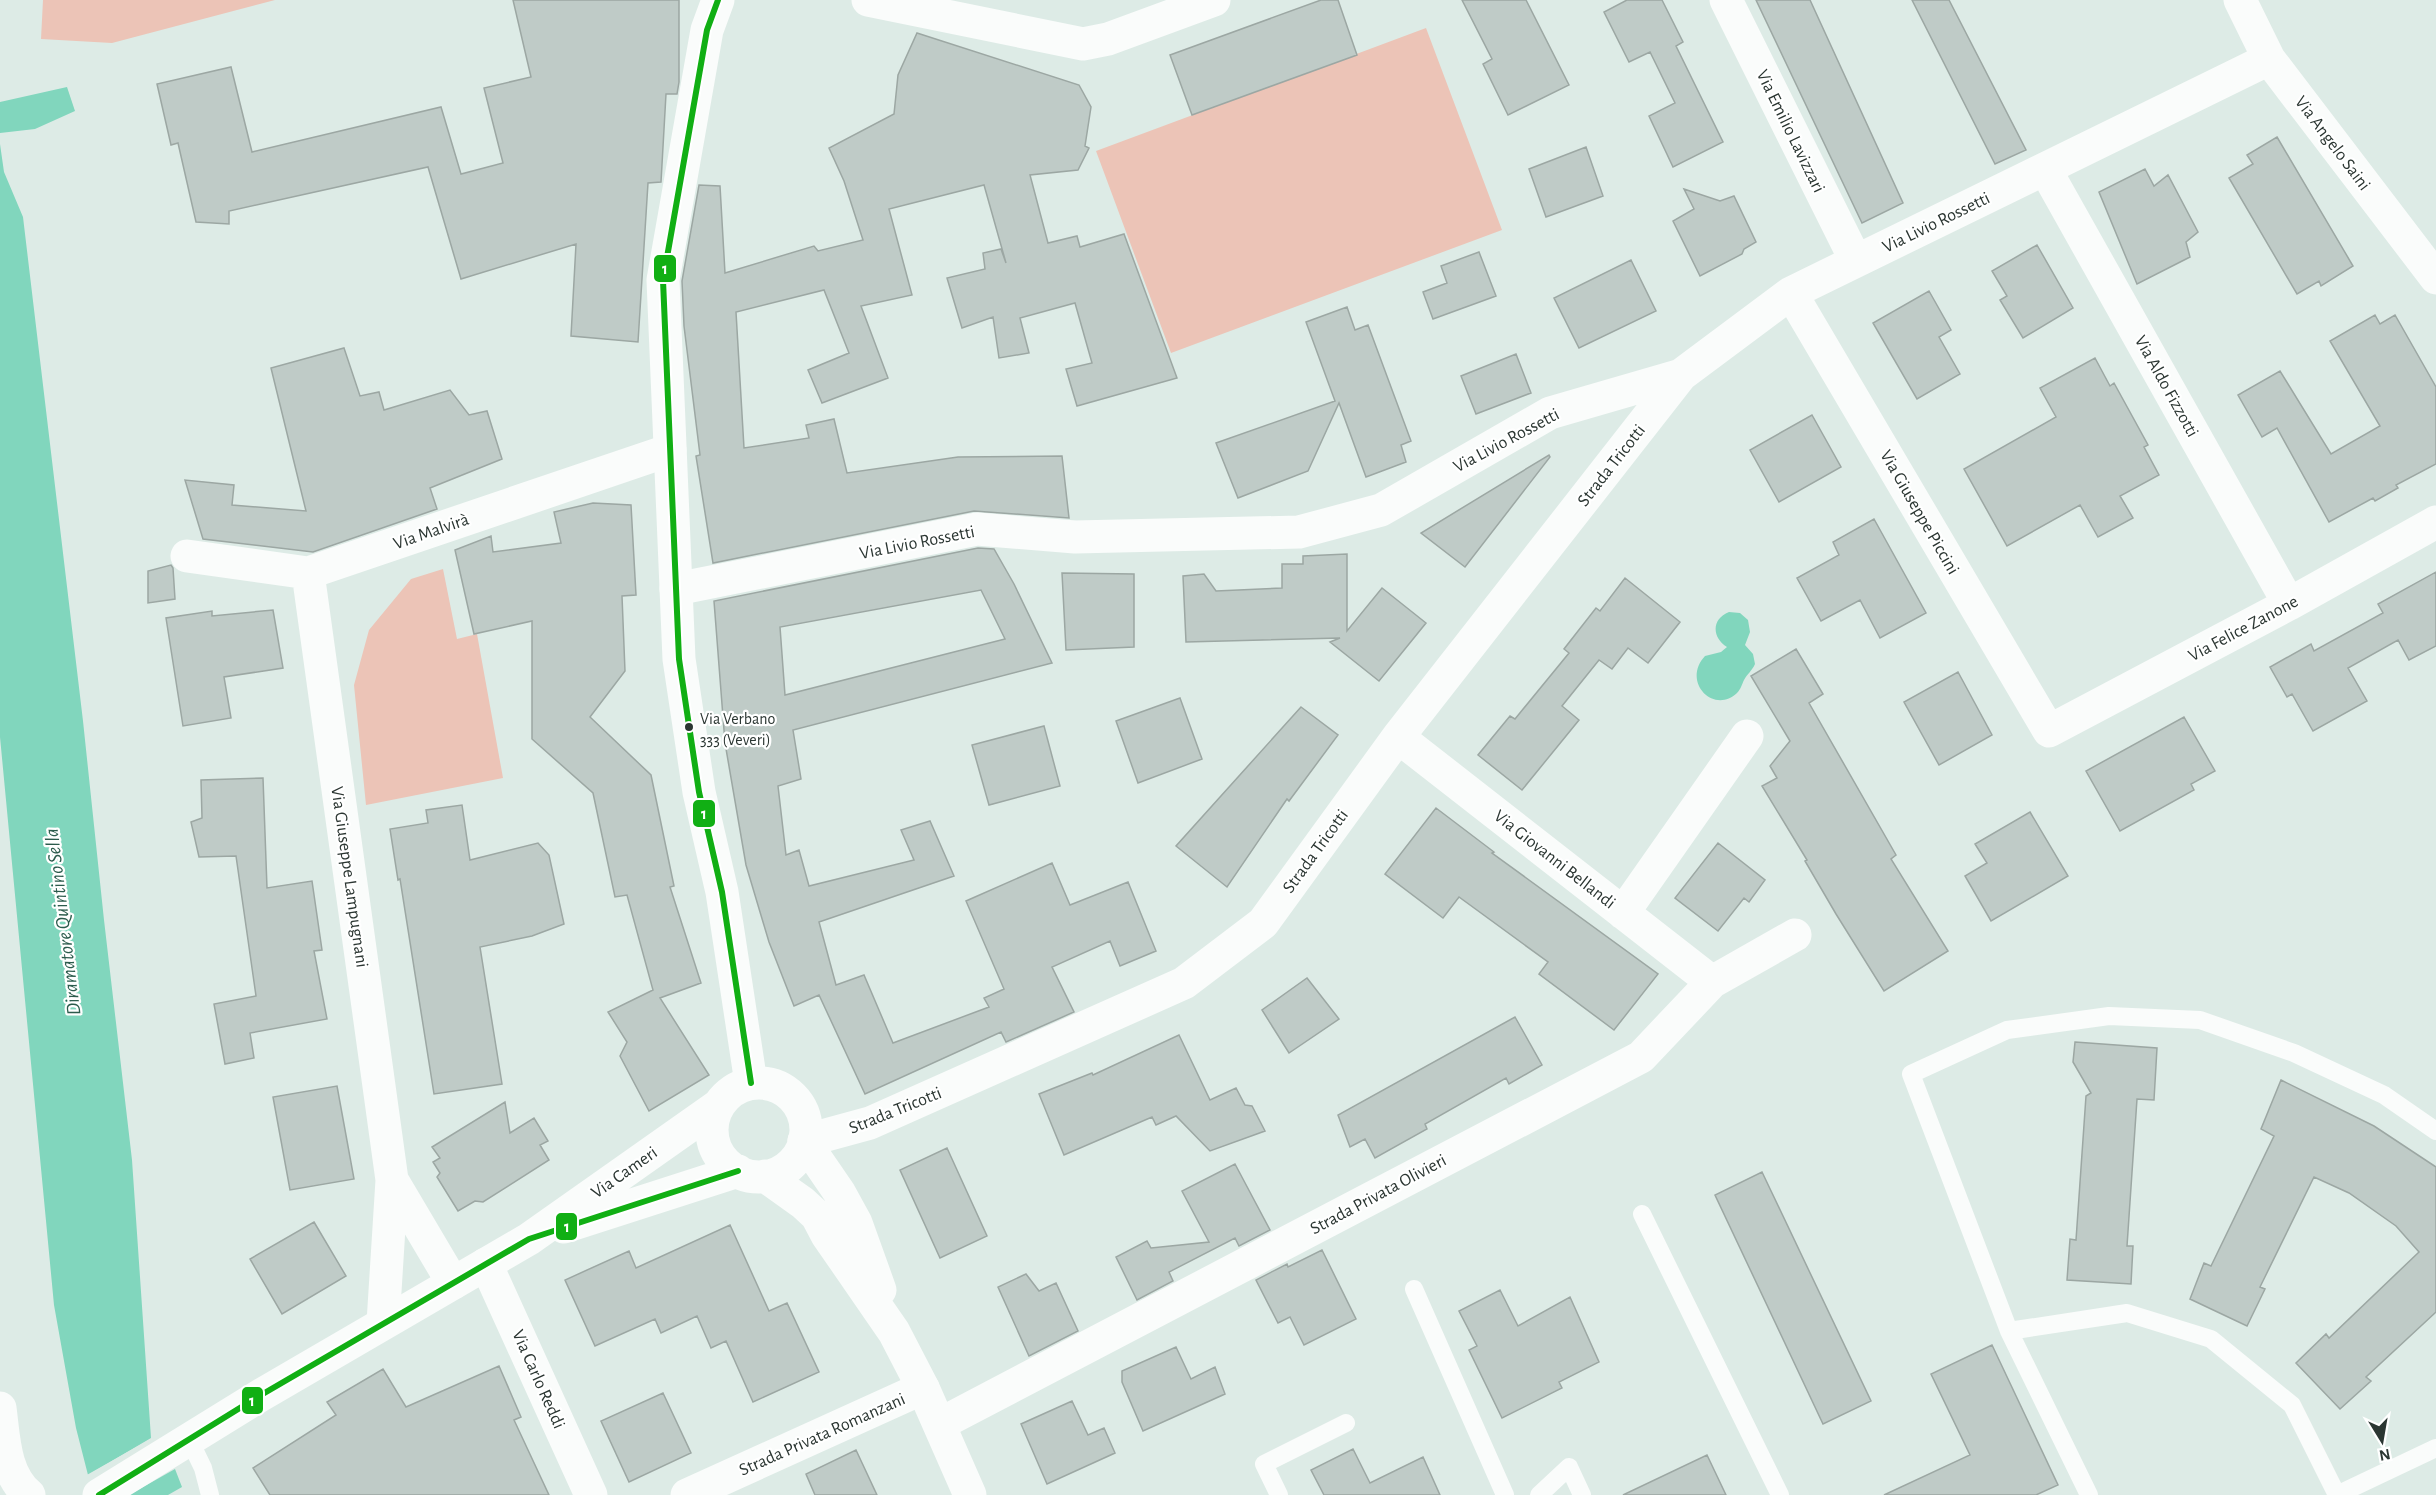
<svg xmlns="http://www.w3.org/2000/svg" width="2436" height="1495" viewBox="0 0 2436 1495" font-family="'Alegreya Sans',sans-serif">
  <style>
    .green { fill: #ecc4b7 }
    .water { fill: #81d6bd }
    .pier { fill: #ddebe6 }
    .building { fill: #bfcbc7; stroke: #9ca7a3; stroke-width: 1.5; fill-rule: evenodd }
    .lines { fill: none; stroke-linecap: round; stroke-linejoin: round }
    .service { stroke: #fafcfb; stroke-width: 18 }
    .minor { stroke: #fafcfb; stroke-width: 33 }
    .tertiary { stroke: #fafcfb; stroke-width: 33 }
    .primary { stroke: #fafcfb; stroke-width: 33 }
    .bus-1-casing { stroke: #fff; stroke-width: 10 }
    .bus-1 { stroke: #11af14; stroke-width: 6 }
    .bus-dot { fill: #2b3632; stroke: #fff; stroke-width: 2 }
    .labels { text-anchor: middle; stroke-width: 4.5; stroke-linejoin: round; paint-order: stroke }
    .bus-label { font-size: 16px; fill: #2b3632; stroke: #fff; text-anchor: start }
    .street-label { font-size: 18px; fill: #2b3632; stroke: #fff }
    .water-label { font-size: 20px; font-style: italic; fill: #2b5b4c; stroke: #fff }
    .line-badge { stroke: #fff; stroke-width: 2 }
    .badge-label { font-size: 16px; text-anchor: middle; font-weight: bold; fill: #fff }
  </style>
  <rect width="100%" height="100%" fill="#ddebe6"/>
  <!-- green -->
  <path class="green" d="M 43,0 L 275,0 L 112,43 L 41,39 Z
    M 1426,28 L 1502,230 L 1171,353 L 1096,151 Z
    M 443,569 L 457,639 L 477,634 L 503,778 L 366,805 L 354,685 L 369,630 L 411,579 Z"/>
  <!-- water -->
  <path class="water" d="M 67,87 L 75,111 L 35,129 L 0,133 L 0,102 Z
    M 0,144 L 4,172 L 23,217 L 83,721 L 104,920 L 132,1160 L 151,1438 L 88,1475 L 76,1428 L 54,1305 L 0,737 Z
    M 1729,612 L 1740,613 L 1748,620 L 1750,632 L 1745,645 L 1753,654 L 1755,664 C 1752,671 1747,674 1744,680 C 1742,684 1741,689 1737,693 C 1714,715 1681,682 1705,656 L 1721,652 L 1727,647 C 1712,638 1711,619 1729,612 Z
    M 175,1469 L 182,1487 L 168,1495 L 129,1495 Z"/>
  <!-- pier -->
  <path class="pier" d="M 154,1437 L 153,1441 L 119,1460 L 89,1478 L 85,1476 Z"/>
  <!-- building -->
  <path class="building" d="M 513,0 L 679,0 L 679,82 L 677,94 L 666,94 L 661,182 L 648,183 L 638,342 L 571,336 L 576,244 L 461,279 L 428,167 L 229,211 L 229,224 L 196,222 L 178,143 L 171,145 L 157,84 L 231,67 L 252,152 L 441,107 L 461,174 L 503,163 L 484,88 L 531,77 Z
    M 1321,0 L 1338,0 L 1357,55 L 1192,115 L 1170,55 Z
    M 1462,0 L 1526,0 L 1569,85 L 1508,115 L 1483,64 L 1492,59 Z
    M 1627,0 L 1662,0 L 1683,42 L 1676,46 L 1723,142 L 1673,167 L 1649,116 L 1675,103 L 1650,52 L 1629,62 L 1604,12 Z
    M 1756,0 L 1810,0 L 1903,203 L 1862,223 Z
    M 1912,0 L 1949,0 L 2026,150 L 1995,164 Z
    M 917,33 L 1079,85 L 1091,107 L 1085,146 L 1089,148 L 1078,170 L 1030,175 L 1048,243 L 1077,236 L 1080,247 L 1124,234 L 1177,378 L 1077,406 L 1066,369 L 1092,363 L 1075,303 L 1020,318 L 1029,353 L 999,358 L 993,317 L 962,328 L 947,278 L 985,269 L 983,253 L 1001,249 L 1006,263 L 984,185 L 889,209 L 912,295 L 861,306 L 888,378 L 822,403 L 808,370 L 849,353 L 824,290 L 736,312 L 744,448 L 809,438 L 806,425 L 834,419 L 847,473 L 958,457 L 1062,456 L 1069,518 L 974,511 L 713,563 L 696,456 L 700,455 L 684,326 L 682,281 L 699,185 L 720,186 L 725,273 L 814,246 L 818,251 L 863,240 L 844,181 L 829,148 L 894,114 L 898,75 Z
    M 2277,137 L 2353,266 L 2321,286 L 2319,281 L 2297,294 L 2229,178 L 2253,164 L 2247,155 Z
    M 1586,147 L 1603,196 L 1546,217 L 1529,169 Z
    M 2145,169 L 2154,186 L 2168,175 L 2198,232 L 2186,242 L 2190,257 L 2137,284 L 2099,192 Z
    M 1684,189 L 1720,201 L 1734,196 L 1756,242 L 1744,249 L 1742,254 L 1700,276 L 1673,221 L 1694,209 Z
    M 2037,245 L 2073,308 L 2023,338 L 2000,300 L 2007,296 L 1992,271 Z
    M 1479,252 L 1496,296 L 1433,319 L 1423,292 L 1447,283 L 1441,266 Z
    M 1631,260 L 1656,311 L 1579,348 L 1554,298 Z
    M 1929,291 L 1951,330 L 1939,337 L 1960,374 L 1917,399 L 1873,323 Z
    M 1347,307 L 1355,330 L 1368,325 L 1411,441 L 1401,445 L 1406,462 L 1366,477 L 1339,403 L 1308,471 L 1238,498 L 1216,443 L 1335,401 L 1306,322 Z
    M 2375,315 L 2380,324 L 2395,315 L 2436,387 L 2436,464 L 2396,485 L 2398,488 L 2375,501 L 2373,498 L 2329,522 L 2277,428 L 2262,437 L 2238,395 L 2280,371 L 2331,454 L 2380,426 L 2330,341 Z
    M 344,348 L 360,396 L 379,392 L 384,410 L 450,390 L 469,415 L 487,411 L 502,459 L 430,488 L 437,509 L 313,552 L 203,539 L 185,480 L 234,485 L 232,505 L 306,511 L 271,368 Z
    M 1516,354 L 1531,393 L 1476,414 L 1461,376 Z
    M 2095,358 L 2110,386 L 2114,383 L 2148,445 L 2144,447 L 2159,475 L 2120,496 L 2133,518 L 2098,537 L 2080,505 L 2007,546 L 1964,469 L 2056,417 L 2040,388 Z
    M 1812,415 L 1841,467 L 1779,502 L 1750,450 Z
    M 1549,455 L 1550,457 L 1465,567 L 1421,533 Z
    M 593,503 L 631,505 L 636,595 L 622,596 L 625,671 L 590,717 L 651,775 L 674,886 L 670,887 L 701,983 L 660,998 L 709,1075 L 649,1111 L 620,1056 L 627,1042 L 608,1012 L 653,990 L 627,895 L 615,897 L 593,793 L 532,739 L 532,621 L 474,634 L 455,550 L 491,536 L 493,552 L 561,543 L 554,512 Z
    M 1874,519 L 1926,613 L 1880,638 L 1860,600 L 1821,621 L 1797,578 L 1839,555 L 1833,542 Z
    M 978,548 L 994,549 L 1014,584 L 1052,663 L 793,730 L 801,779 L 778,786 L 786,855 L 799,850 L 809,886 L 914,860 L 901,830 L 930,821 L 954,876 L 819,922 L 836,985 L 864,975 L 893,1043 L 989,1007 L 984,998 L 1004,989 L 966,901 L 1052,863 L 1070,905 L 1128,882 L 1156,951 L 1120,966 L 1110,941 L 1052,967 L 1074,1012 L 1006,1042 L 1001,1032 L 865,1094 L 819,995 L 794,1006 L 769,942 L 746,865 L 725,743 L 714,601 ZM 981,590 L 1005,639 L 785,695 L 780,627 Z
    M 1347,554 L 1347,631 L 1382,588 L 1426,623 L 1379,681 L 1330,642 L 1340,638 L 1186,642 L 1183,576 L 1204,574 L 1216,591 L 1282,588 L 1282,564 L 1303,564 L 1303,556 Z
    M 171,565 L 173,568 L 175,599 L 148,603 L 148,571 Z
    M 2436,572 L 2436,646 L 2409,660 L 2398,640 L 2348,668 L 2367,701 L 2313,731 L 2292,694 L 2287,697 L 2270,667 L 2311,644 L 2314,651 L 2383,613 L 2378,604 Z
    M 1062,573 L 1134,574 L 1134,647 L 1066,650 Z
    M 1625,578 L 1680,622 L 1648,663 L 1628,648 L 1612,669 L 1599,660 L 1562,706 L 1579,720 L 1522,790 L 1478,755 L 1510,716 L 1515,719 L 1569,653 L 1564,649 L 1596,608 L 1600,611 Z
    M 273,610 L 283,668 L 224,677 L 231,718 L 183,726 L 166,618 L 212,611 L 212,616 Z
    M 1796,649 L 1823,694 L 1809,703 L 1896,855 L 1891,859 L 1948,951 L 1884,991 L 1836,914 L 1805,861 L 1807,860 L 1762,786 L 1777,778 L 1770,766 L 1790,741 L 1751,676 Z
    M 1958,672 L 1992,735 L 1939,765 L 1904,702 Z
    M 1180,698 L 1202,759 L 1138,783 L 1116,721 Z
    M 1301,707 L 1338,735 L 1289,801 L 1287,799 L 1227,887 L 1176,846 Z
    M 2184,717 L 2215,771 L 2191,784 L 2194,790 L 2120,831 L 2086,771 Z
    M 1044,726 L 1060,786 L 989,805 L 972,745 Z
    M 263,778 L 267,888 L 312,881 L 322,950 L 314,951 L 327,1019 L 250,1033 L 254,1058 L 225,1064 L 214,1004 L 256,996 L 236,856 L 199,857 L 191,822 L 202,818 L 201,780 Z
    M 462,805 L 470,860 L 538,843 L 549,855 L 564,924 L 532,936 L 480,947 L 502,1084 L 434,1094 L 400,879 L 398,880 L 390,829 L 428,823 L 426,810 Z
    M 1436,808 L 1494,852 L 1492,853 L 1658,974 L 1614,1030 L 1539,974 L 1548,962 L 1459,897 L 1443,918 L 1385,874 Z
    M 2030,812 L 2068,876 L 1991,921 L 1965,876 L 1987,863 L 1975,844 Z
    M 1718,843 L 1765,880 L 1749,902 L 1744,898 L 1718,931 L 1675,898 Z
    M 1307,978 L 1339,1019 L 1289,1053 L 1262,1010 Z
    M 1515,1017 L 1542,1065 L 1509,1084 L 1506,1078 L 1425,1124 L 1427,1129 L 1375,1158 L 1365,1139 L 1350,1147 L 1338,1115 Z
    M 1179,1035 L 1210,1100 L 1236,1088 L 1245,1105 L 1252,1106 L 1265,1131 L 1210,1151 L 1176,1116 L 1156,1125 L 1152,1117 L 1064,1155 L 1039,1094 L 1092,1073 L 1093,1075 Z
    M 2075,1042 L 2157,1048 L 2154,1100 L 2137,1099 L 2127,1246 L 2133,1246 L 2131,1284 L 2067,1280 L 2070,1239 L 2076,1240 L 2086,1096 L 2091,1093 L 2073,1062 Z
    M 2281,1080 L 2374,1126 L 2436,1167 L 2436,1312 L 2366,1377 L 2371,1381 L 2340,1409 L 2296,1363 L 2326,1334 L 2329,1338 L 2419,1252 L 2396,1226 L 2349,1193 L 2314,1177 L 2260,1287 L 2265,1289 L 2247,1326 L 2190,1299 L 2204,1263 L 2211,1266 L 2274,1136 L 2261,1129 Z
    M 337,1086 L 354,1179 L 290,1190 L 273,1097 Z
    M 505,1102 L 510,1133 L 534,1118 L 548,1141 L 540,1145 L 549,1160 L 483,1202 L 475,1201 L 458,1211 L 437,1177 L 440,1173 L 433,1162 L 440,1158 L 432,1147 Z
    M 947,1148 L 987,1236 L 940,1258 L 900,1170 Z
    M 1235,1164 L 1270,1230 L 1239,1246 L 1235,1238 L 1169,1272 L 1173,1281 L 1137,1300 L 1116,1257 L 1147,1241 L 1151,1248 L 1209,1242 L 1182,1191 Z
    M 1762,1172 L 1871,1401 L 1823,1424 L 1715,1195 Z
    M 314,1222 L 346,1276 L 282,1314 L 250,1259 Z
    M 730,1225 L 769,1311 L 787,1303 L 819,1372 L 753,1402 L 726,1341 L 711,1348 L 697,1316 L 661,1333 L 655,1319 L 595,1346 L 565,1280 L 629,1251 L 636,1268 Z
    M 1322,1250 L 1356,1319 L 1304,1345 L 1290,1317 L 1278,1323 L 1256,1280 L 1287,1264 L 1288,1267 Z
    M 1026,1274 L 1039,1291 L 1056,1283 L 1078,1331 L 1029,1356 L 998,1287 Z
    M 1500,1290 L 1518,1326 L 1570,1297 L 1599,1362 L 1559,1382 L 1562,1388 L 1502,1418 L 1469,1350 L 1477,1346 L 1459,1311 Z
    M 1992,1345 L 2058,1485 L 2036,1495 L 1884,1495 L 1970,1455 L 1931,1374 Z
    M 1176,1347 L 1191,1379 L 1215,1367 L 1225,1394 L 1143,1431 L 1122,1382 L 1122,1371 Z
    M 499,1366 L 521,1417 L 514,1420 L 549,1495 L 270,1495 L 253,1468 L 336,1415 L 327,1402 L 383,1369 L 406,1407 Z
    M 663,1393 L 691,1453 L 629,1482 L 601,1421 Z
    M 1072,1401 L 1088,1435 L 1104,1428 L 1115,1453 L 1047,1484 L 1021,1424 Z
    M 1353,1449 L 1370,1483 L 1423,1457 L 1440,1495 L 1324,1495 L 1311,1470 Z
    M 856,1450 L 877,1495 L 815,1495 L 806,1474 Z
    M 1707,1455 L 1726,1495 L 1623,1495 Z"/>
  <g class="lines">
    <!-- service -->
    <path class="service" d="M 1642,1214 L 1780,1495
      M 1414,1289 L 1505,1495
      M 2009,1331 L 2127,1313 L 2211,1339 L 2292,1405 L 2337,1495 L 2436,1448
      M 189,1439 L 203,1468 L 210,1495
      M 1279,1495 L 1264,1464 L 1346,1423
      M 1539,1495 L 1569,1467 L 1582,1495
      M 2089,1495 L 2009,1331 L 1911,1074 L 2007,1030 L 2109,1016 L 2200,1020 L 2294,1053 L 2384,1095 L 2436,1131"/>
    <!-- minor -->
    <path class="minor" d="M 868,0 L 1083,44 L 1108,39 L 1214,0
      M 1726,0 L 1856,261
      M 2240,0 L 2269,59 L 2436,278
      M 2045,169 L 2289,604
      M 1791,293 L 2049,731 L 2289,604 L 2436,522
      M 187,556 L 308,573 L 670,450
      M 308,573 L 392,1180 L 383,1323
      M 676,589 L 977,529 L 1075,537 L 1299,532 L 1381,510 L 1550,413 L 1681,375 L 1791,293 L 2269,59
      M 1398,737 L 1712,982
      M 1623,913 L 1747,736
      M 804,1141 L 870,1123 L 1184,983 L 1263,923 L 1398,737 L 1681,375
      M 392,1180 L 453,1283
      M 486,1264 L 591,1495
      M 940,1424 L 1641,1057 L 1712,982 L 1795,935
      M 687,1495 L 923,1388"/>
    <!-- tertiary -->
    <path class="tertiary" d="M 718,0 L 707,30 L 663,280 L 679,659 L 699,792 L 722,892 L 751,1083"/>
    <!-- primary -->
    <path class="primary" d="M712 1130a47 47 0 1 1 94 0a47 47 0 1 1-94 0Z
      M 804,1141 L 839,1192 L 856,1223 L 880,1290
      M 765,1176 L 803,1203 L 817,1216 L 827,1235 L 894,1332 L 923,1388 L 970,1495
      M 564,1227 L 738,1171
      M 0,1408 C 4,1438 4,1474 29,1495
      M 99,1495 L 261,1395 L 529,1239 L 719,1105"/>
    <defs>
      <path id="bus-1" d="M 718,0 L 707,30 L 663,280 L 679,659 L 699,792 L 722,892 L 751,1083
        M 99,1495 L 261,1395 L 529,1239 L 738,1171"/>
    </defs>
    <!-- bus-1 casing -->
    <use href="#bus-1" class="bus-1-casing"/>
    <!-- bus-1 -->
    <use href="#bus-1" class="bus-1"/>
  </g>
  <!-- markers -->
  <circle class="bus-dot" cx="689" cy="727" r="5"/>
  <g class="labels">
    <!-- bus labels -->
    <g class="bus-label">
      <text x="700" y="724">Via Verbano<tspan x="700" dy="21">333 (Veveri)</tspan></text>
    </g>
    <!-- street labels -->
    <g class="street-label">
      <text transform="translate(1791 131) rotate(64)" y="6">Via Emilio Lavizzari</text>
      <text transform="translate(2333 143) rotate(53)" y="6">Via Angelo Saini</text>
      <text transform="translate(1936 222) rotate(-26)" y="6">Via Livio Rossetti</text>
      <text transform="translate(2167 386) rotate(61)" y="6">Via Aldo Fizzotti</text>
      <text transform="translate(1506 440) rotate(-28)" y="6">Via Livio Rossetti</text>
      <text transform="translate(1611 465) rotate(-52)" y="6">Strada Tricotti</text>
      <text transform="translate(1920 512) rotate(60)" y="6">Via Giuseppe Piccini</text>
      <text transform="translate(431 531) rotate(-19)" y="6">Via Malvirà</text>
      <text transform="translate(917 542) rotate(-11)" y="6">Via Livio Rossetti</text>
      <text transform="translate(2243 628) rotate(-28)" y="6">Via Felice Zanone</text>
      <text transform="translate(1315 851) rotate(-54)" y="6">Strada Tricotti</text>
      <text transform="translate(1555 859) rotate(38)" y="6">Via Giovanni Bellandi</text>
      <text transform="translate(350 877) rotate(82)" y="6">Via Giuseppe Lampugnani</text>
      <text transform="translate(895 1110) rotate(-22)" y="6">Strada Tricotti</text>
      <text transform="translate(624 1172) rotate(-35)" y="6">Via Cameri</text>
      <text transform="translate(1378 1194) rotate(-28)" y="6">Strada Privata Olivieri</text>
      <text transform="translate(539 1379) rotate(66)" y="6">Via Carlo Reddi</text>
      <text transform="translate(822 1434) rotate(-24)" y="6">Strada Privata Romanzani</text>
    </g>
    <!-- water labels -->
    <g class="water-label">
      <text transform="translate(62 922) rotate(-97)" y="7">Diramatore Quintino Sella</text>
    </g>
  </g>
  <g class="line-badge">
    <rect x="653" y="254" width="24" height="29" rx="6" fill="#11af14"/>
    <rect x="692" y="799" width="24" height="29" rx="6" fill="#11af14"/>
    <rect x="555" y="1212" width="23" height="29" rx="6" fill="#11af14"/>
    <rect x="241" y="1386" width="23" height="29" rx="6" fill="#11af14"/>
  </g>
  <g class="badge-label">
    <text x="665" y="274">1</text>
    <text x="704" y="819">1</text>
    <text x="567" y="1232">1</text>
    <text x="252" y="1406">1</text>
  </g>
  <!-- north arrow -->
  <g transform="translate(2382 1441) rotate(169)" stroke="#ffffff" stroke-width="4.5" paint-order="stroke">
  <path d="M0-4.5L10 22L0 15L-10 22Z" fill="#2b3632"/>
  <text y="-9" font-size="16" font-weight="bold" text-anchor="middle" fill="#2b3632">N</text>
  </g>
</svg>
